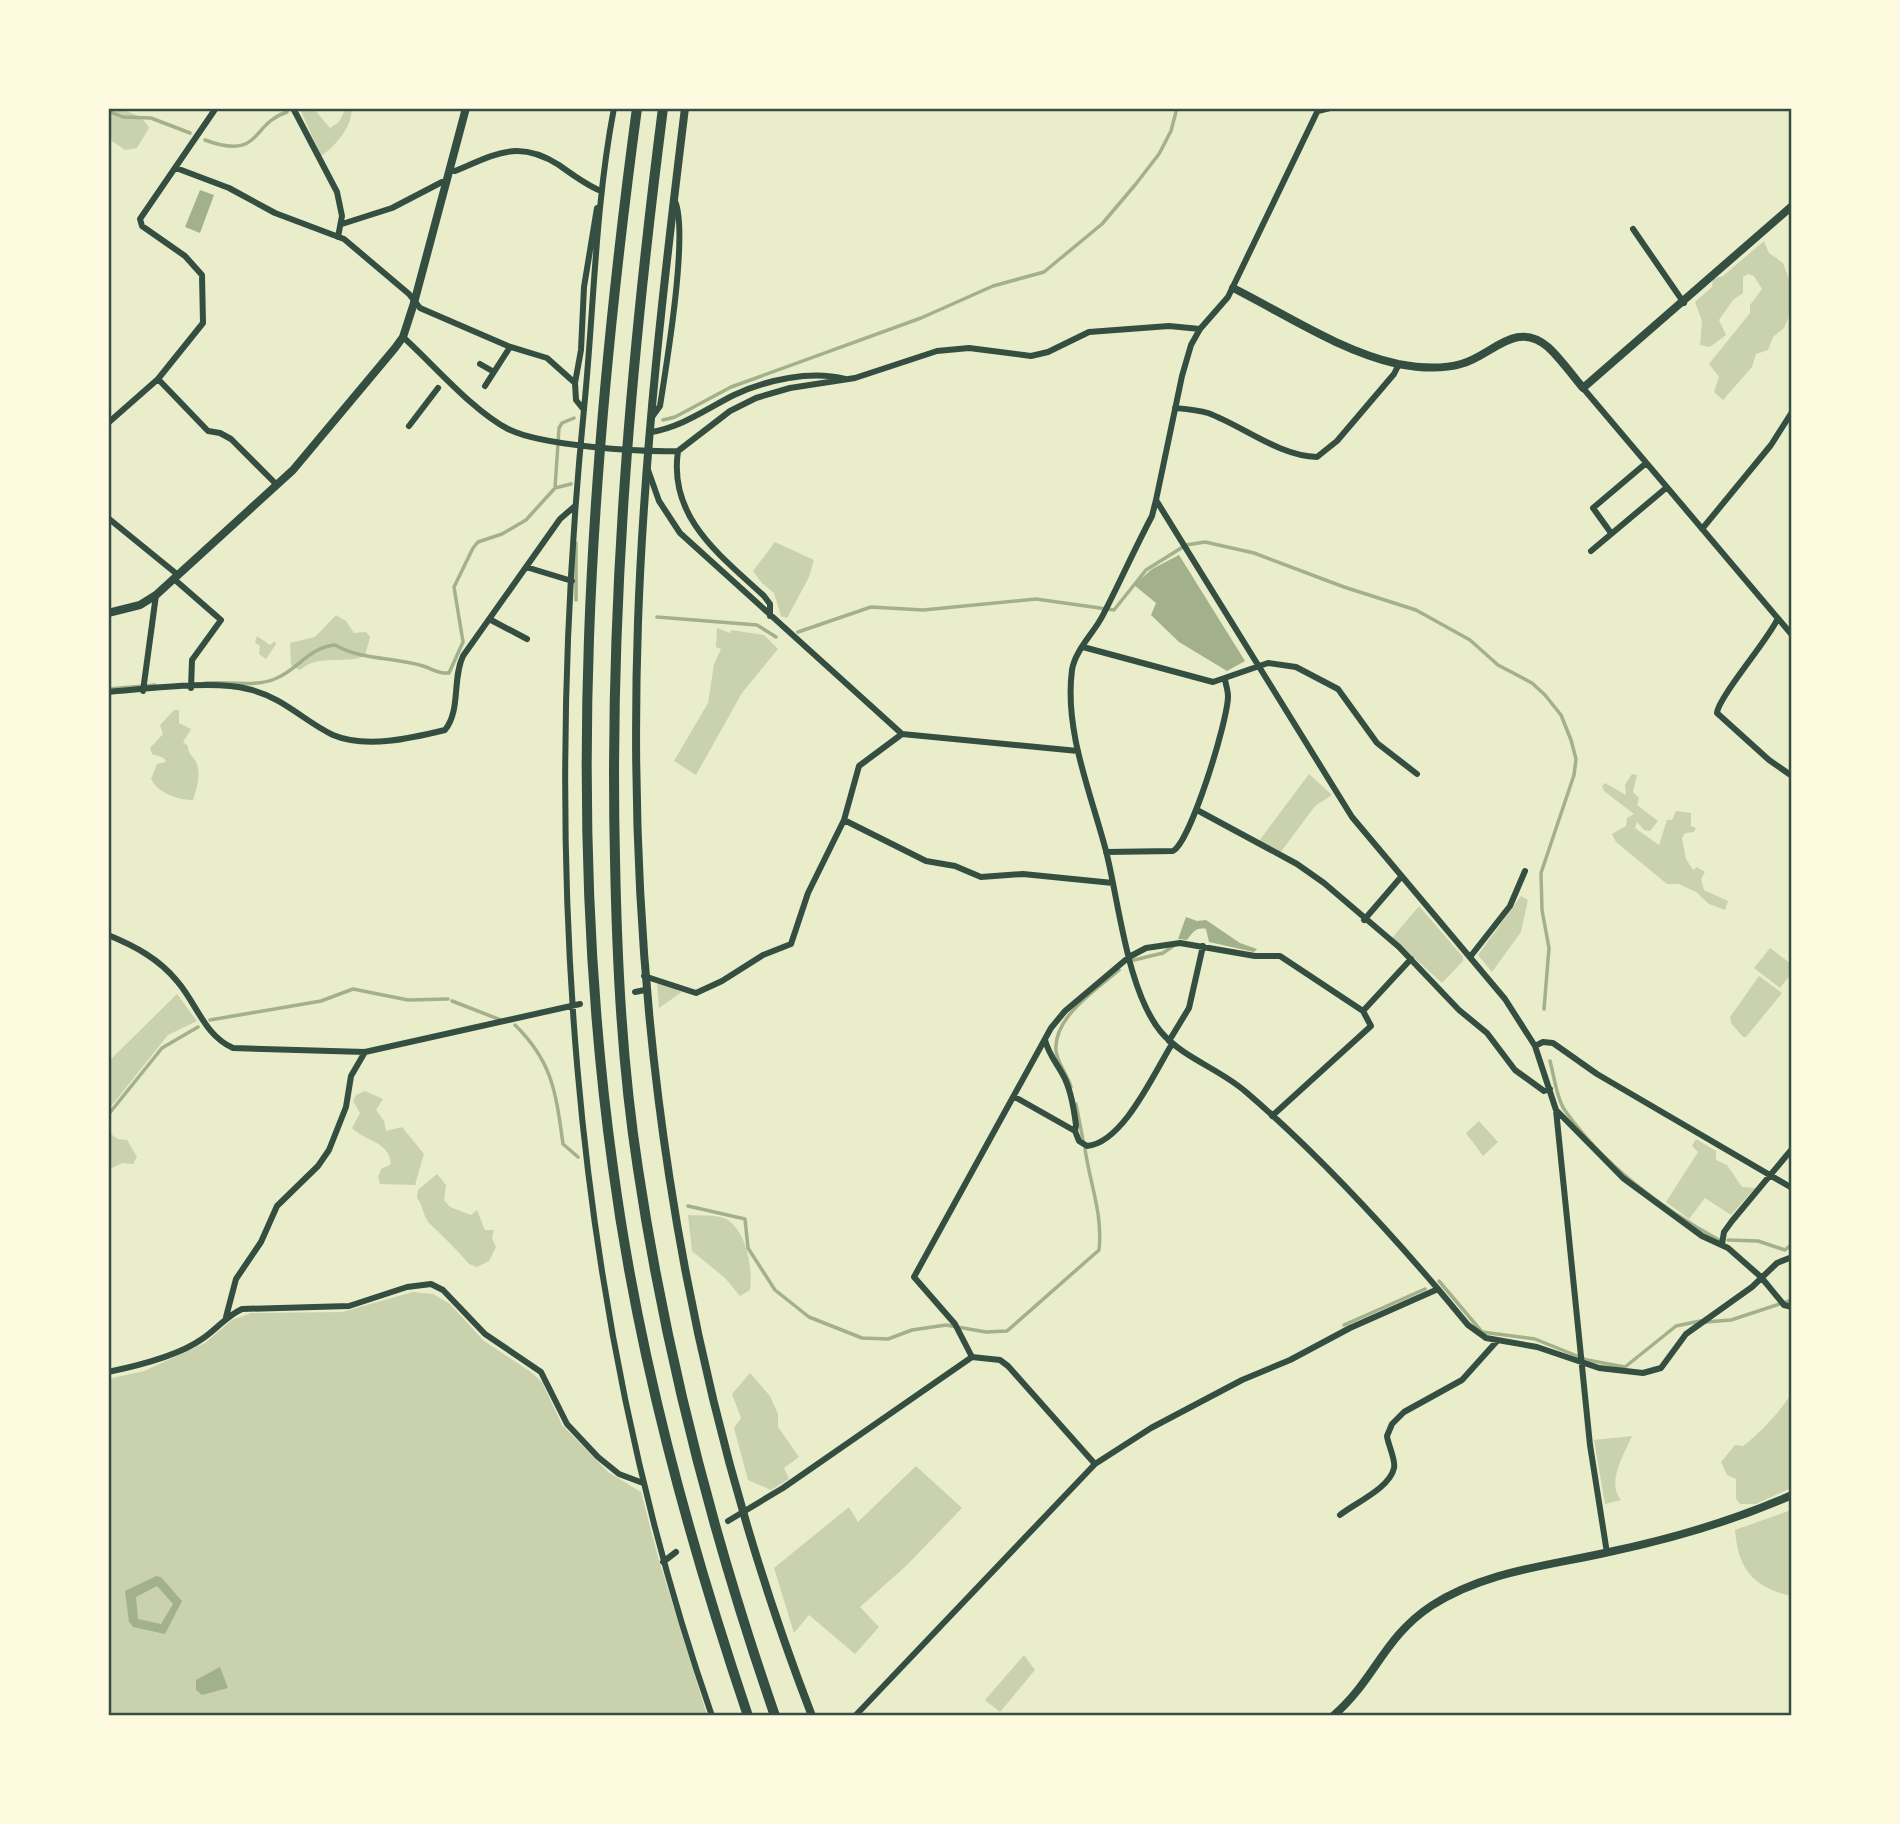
<svg xmlns="http://www.w3.org/2000/svg" width="1900" height="1824" viewBox="0 0 1900 1824" font-family="'Noto Sans',sans-serif">
  <style>
    .green { fill: #cad2ad }
    .water { fill: #a3b18a; fill-rule: evenodd }
    .lines { fill: none; stroke-linecap: round; stroke-linejoin: round }
    .stream { stroke: #a3b18a; stroke-width: 3.5 }
    .minor { stroke: #344e41; stroke-width: 6 }
    .tertiary { stroke: #344e41; stroke-width: 8 }
    .motorway { stroke: #344e41; stroke-width: 10 }
    .neatline { fill: none; stroke: #344e41; stroke-width: 2.5 }
  </style>
  <rect width="100%" height="100%" fill="#e9edc9"/>
  <!-- green -->
  <path class="green" d="M 113,109 C 127,110 143,115 149,128 L 137,148 L 125,150 L 109,139 L 109,113 Z
    M 300,109 L 314,109 L 330,128 L 339,122 L 345,110 L 342,109 L 351,109 C 354,125 334,148 321,156 Z
    M 1764,241 L 1769,253 L 1783,263 L 1791,285 L 1788,319 L 1784,328 L 1773,337 L 1768,350 L 1756,354 L 1752,367 L 1723,400 L 1714,392 L 1719,377 L 1709,364 L 1750,313 L 1750,305 L 1762,289 L 1754,276 L 1748,274 L 1743,277 L 1743,293 L 1733,300 L 1719,320 L 1726,335 L 1710,347 L 1700,345 L 1702,321 L 1695,302 L 1712,287 L 1713,279 L 1723,276 Z
    M 775,542 L 814,560 L 809,577 L 787,618 L 781,616 L 774,593 L 762,583 L 753,571 Z
    M 336,615 L 346,621 L 354,633 L 366,632 L 370,637 L 365,656 C 345,665 318,653 300,670 L 291,665 L 290,643 L 315,637 Z
    M 717,628 L 730,633 L 731,630 L 764,635 L 778,649 L 742,693 L 696,775 L 674,761 L 708,703 L 714,664 L 721,649 L 716,647 Z
    M 257,636 L 270,645 L 275,641 L 276,644 L 266,659 L 259,654 L 260,646 L 255,643 Z
    M 174,710 L 179,710 L 179,723 L 191,729 L 183,742 L 188,746 C 188,754 191,754 195,760 C 202,772 197,788 193,800 C 178,800 158,793 151,779 L 157,764 L 166,762 L 164,758 L 152,754 L 150,748 L 163,734 L 160,725 Z
    M 1309,774 L 1332,795 L 1315,806 L 1280,853 L 1259,841 Z
    M 1632,774 L 1637,775 L 1633,792 L 1639,798 L 1637,805 L 1658,821 L 1650,831 L 1644,830 L 1637,822 L 1635,828 L 1659,845 L 1667,820 L 1672,820 L 1676,811 L 1691,813 L 1691,826 L 1696,828 L 1694,832 L 1685,833 L 1682,838 L 1686,859 L 1693,870 L 1697,867 L 1705,872 L 1701,879 L 1704,890 L 1728,901 L 1725,910 L 1709,904 L 1696,892 L 1679,884 L 1667,884 L 1616,842 L 1612,834 L 1626,826 L 1627,818 L 1634,814 L 1604,791 L 1602,786 L 1605,783 L 1626,795 L 1625,785 Z
    M 1521,896 L 1528,900 L 1521,932 L 1492,972 L 1478,955 Z
    M 1419,906 L 1463,957 L 1463,961 L 1442,983 L 1392,938 Z
    M 1770,948 L 1791,964 L 1791,974 L 1780,988 L 1754,968 Z
    M 1759,976 L 1782,993 L 1746,1037 L 1743,1037 L 1731,1023 L 1730,1017 Z
    M 657,982 L 682,992 L 659,1008 Z
    M 177,994 L 197,1021 L 168,1035 L 109,1109 L 109,1061 Z
    M 365,1091 L 383,1099 L 376,1110 L 384,1121 L 386,1131 L 402,1127 L 424,1154 L 415,1185 L 380,1184 L 378,1177 L 381,1169 L 391,1164 C 389,1141 366,1142 352,1128 L 360,1113 L 353,1101 L 356,1095 Z
    M 1479,1121 L 1498,1142 L 1483,1156 L 1466,1133 Z
    M 108,1132 L 118,1139 L 127,1140 L 137,1157 L 133,1164 L 122,1163 L 112,1168 L 109,1164 Z
    M 1696,1139 L 1716,1151 L 1716,1160 L 1727,1165 L 1742,1187 L 1755,1188 L 1731,1215 L 1705,1198 L 1689,1219 L 1666,1202 L 1698,1152 L 1692,1146 Z
    M 437,1174 L 446,1185 L 444,1200 L 450,1207 L 471,1215 L 477,1210 L 485,1230 L 494,1230 L 492,1238 L 496,1247 L 489,1261 L 477,1267 L 469,1264 C 456,1249 444,1237 430,1224 C 424,1219 423,1205 417,1198 L 418,1190 Z
    M 688,1215 C 699,1216 716,1214 726,1219 C 747,1231 753,1269 750,1290 L 740,1296 L 725,1278 L 692,1251 Z
    M 413,1292 L 433,1294 L 450,1304 L 484,1341 L 531,1372 L 542,1382 L 562,1425 L 608,1472 L 641,1492 L 658,1557 L 707,1715 L 109,1715 L 108,1379 L 144,1371 L 205,1343 L 232,1320 L 251,1313 L 342,1312 Z
    M 750,1373 L 770,1396 L 778,1414 L 778,1427 L 799,1457 L 784,1468 L 789,1479 L 771,1490 L 748,1480 L 734,1428 L 741,1418 L 732,1394 Z
    M 1791,1394 L 1791,1488 L 1756,1504 L 1740,1504 L 1736,1499 L 1736,1479 L 1727,1475 L 1721,1462 L 1735,1445 L 1743,1446 C 1762,1431 1779,1413 1791,1394 Z
    M 1632,1436 C 1624,1455 1606,1482 1621,1500 L 1605,1504 L 1594,1440 Z
    M 916,1466 L 962,1508 L 907,1565 L 860,1607 L 879,1627 L 855,1654 L 809,1615 L 794,1633 L 774,1568 L 849,1507 L 858,1522 Z
    M 1791,1510 L 1792,1596 L 1791,1596 C 1753,1587 1738,1569 1735,1530 Z
    M 1024,1655 L 1035,1670 L 1000,1712 L 985,1700 Z"/>
  <!-- water -->
  <path class="water" d="M 200,190 L 214,195 L 200,233 L 185,227 Z
    M 1179,555 L 1245,661 L 1227,671 L 1179,642 L 1151,615 L 1156,603 L 1134,585 L 1152,569 Z
    M 1186,917 L 1197,921 L 1206,920 L 1240,943 L 1257,949 L 1254,952 L 1209,942 L 1206,929 C 1196,927 1193,932 1187,940 L 1178,939 Z
    M 156,1576 L 161,1577 L 182,1601 L 165,1634 L 133,1627 L 129,1622 L 125,1591 ZM 157,1586 L 173,1604 L 161,1624 L 138,1619 L 136,1597 Z
    M 220,1667 L 228,1688 L 202,1695 L 196,1690 L 196,1680 Z"/>
  <g class="lines">
    <!-- stream -->
    <path class="stream" d="M 108,111 L 123,117 L 151,118 L 190,133
      M 205,140 C 262,161 250,124 287,112
      M 663,420 L 675,417 L 731,387 L 921,318 L 993,286 L 1044,272 L 1102,224 L 1135,185 L 1159,154 L 1171,131 L 1177,108
      M 555,488 L 559,428 L 562,423 L 574,418
      M 576,600 L 576,543
      M 657,617 L 757,625 L 776,637
      M 798,632 L 871,607 L 923,610 L 1036,599 L 1114,610 L 1146,570 L 1186,545 L 1205,542 L 1254,553 L 1344,587 L 1416,610 L 1470,640 L 1498,665 L 1532,683 L 1545,695 L 1561,715 L 1571,740 L 1576,759 L 1574,775 L 1541,873 L 1542,910 L 1549,948 L 1544,1009
      M 205,683 C 228,681 256,688 277,678 C 298,669 310,647 335,645 C 360,660 394,657 423,666 C 433,669 438,674 449,673 L 463,642 L 454,587 L 473,548 L 478,542 L 502,534 L 526,520 L 555,488 L 571,484
      M 108,689 L 155,685
      M 1134,960 L 1163,953 L 1173,946
      M 452,1001 L 501,1020
      M 210,1020 L 321,1001 L 353,989 L 408,1000 L 448,999
      M 515,1025 C 553,1062 556,1094 563,1144 L 578,1157
      M 1550,1061 C 1554,1076 1557,1100 1566,1112 C 1603,1164 1662,1209 1719,1240
      M 1071,1087 C 1068,1075 1057,1063 1056,1051 C 1053,1017 1096,990 1119,970
      M 1076,1104 L 1083,1140
      M 108,1115 L 162,1048 L 198,1027
      M 688,1206 L 745,1219 L 748,1248 L 775,1290 L 809,1317 L 862,1338 L 888,1339 L 912,1330 L 946,1325 L 986,1332 L 1007,1331 L 1099,1250 C 1103,1214 1090,1184 1085,1149
      M 1728,1240 L 1758,1241 L 1785,1250 L 1792,1244
      M 1791,1268 L 1792,1269
      M 1439,1281 L 1482,1332 L 1535,1339 L 1587,1360 L 1625,1367 L 1676,1326 L 1700,1321
      M 1706,1322 L 1731,1320 L 1792,1300
      M 1344,1325 L 1425,1289"/>
    <!-- minor -->
    <path class="minor" d="M 293,108 L 337,192 L 342,216 L 338,237
      M 614,108 C 595,207 594,309 584,409 C 541,845 567,1299 712,1716
      M 1319,108 L 1228,297 L 1200,329 L 1191,345 L 1182,376 L 1156,500 L 1352,817 L 1505,999 L 1535,1046 L 1556,1110 L 1590,1445 L 1607,1553
      M 1318,111 L 1330,108
      M 176,168 L 229,188 L 275,213 L 344,239 L 409,294 L 420,308 L 508,346 L 547,358 L 575,383 L 576,400 L 584,410
      M 450,170 L 455,171 C 496,154 518,139 559,165 C 573,175 586,185 601,191
      M 342,224 L 392,208 L 442,182 L 446,183
      M 1633,229 L 1684,303
      M 403,337 C 433,364 473,411 508,429 C 541,446 639,452 678,451
      M 480,364 L 494,372
      M 158,379 L 208,431 L 220,433 L 231,439 L 277,485
      M 575,383 L 581,350 L 584,287 L 597,208
      M 485,386 L 510,347
      M 1583,388 L 1792,635
      M 1175,408 C 1186,409 1198,410 1208,413 C 1243,426 1279,456 1317,457 L 1337,441 L 1394,374 L 1399,364
      M 652,417 L 660,406 C 666,367 690,227 674,199
      M 108,423 L 158,379 L 203,323 L 202,275 L 185,256 L 142,226 L 140,219 L 216,108
      M 409,426 L 438,388
      M 651,432 C 682,427 706,409 734,395 C 766,380 811,370 845,379
      M 648,470 L 659,501 L 680,533 L 902,734 L 1078,751
      M 1156,500 L 1152,516 C 1135,548 1120,582 1103,615 C 1094,633 1075,650 1072,670 C 1064,731 1091,793 1106,851 C 1119,902 1127,991 1161,1032 C 1183,1058 1220,1069 1246,1092 C 1316,1152 1378,1219 1438,1289
      M 108,518 L 178,575
      M 1702,529 L 1771,445 L 1792,412
      M 1611,533 L 1593,508 L 1645,464
      M 1591,551 L 1666,488
      M 526,567 L 572,581
      M 174,579 L 221,620 L 192,660 L 191,688
      M 770,616 L 770,604 L 764,596 C 721,556 668,518 678,451 L 730,411 L 756,398 L 790,388 L 855,378 L 937,351 L 969,348 L 1031,356 L 1048,352 L 1089,332 L 1169,326 L 1200,329
      M 491,620 L 527,639
      M 1777,620 C 1767,641 1718,698 1717,713 L 1769,760 L 1792,776
      M 1083,647 L 1213,682 L 1268,663 L 1296,667 L 1338,689 L 1377,743 L 1417,774
      M 143,691 L 156,595
      M 108,692 C 147,689 213,680 248,689 C 283,697 305,722 333,735 C 366,749 412,738 445,730 C 461,710 452,679 463,656 L 560,519 L 575,506
      M 1197,810 L 1297,864 L 1324,883 L 1399,947 L 1459,1010 L 1487,1033 L 1515,1070 L 1544,1091 L 1550,1089
      M 844,820 L 926,861 L 955,866 L 981,877 L 1023,874 L 1113,883
      M 1106,852 L 1173,851 C 1191,841 1228,720 1228,696 C 1228,691 1226,685 1225,680
      M 1364,920 L 1401,877
      M 108,935 C 135,946 159,959 177,981 C 197,1004 204,1035 233,1048 L 365,1052 L 580,1004
      M 1470,957 L 1510,906 L 1525,871
      M 644,976 L 696,993 L 722,981 L 763,955 L 791,944 L 808,893 L 844,820 L 859,766 L 902,734
      M 635,992 L 645,990
      M 1045,1040 C 1049,1055 1056,1062 1063,1075 C 1071,1089 1074,1109 1076,1125 L 1075,1131 L 1079,1141 L 1087,1146 C 1123,1143 1154,1073 1172,1044
      M 1169,1041 L 1189,1008 L 1203,946
      M 1535,1046 L 1543,1042 L 1553,1043 L 1597,1074 L 1792,1188
      M 1015,1097 L 1075,1131
      M 1556,1110 L 1623,1178 L 1702,1236 L 1728,1248 L 1761,1277 L 1784,1305 L 1792,1307
      M 1272,1116 L 1371,1026 L 1363,1011 L 1411,959
      M 1722,1244 L 1724,1232 L 1732,1221 L 1792,1149
      M 226,1317 L 236,1279 L 261,1242 L 277,1206 L 318,1166 L 329,1150 L 346,1107 L 351,1076 L 365,1052
      M 972,1357 L 955,1324 L 914,1277 L 1051,1028 L 1065,1011 L 1129,957 L 1146,948 L 1180,943 L 1255,956 L 1280,956 L 1363,1011
      M 108,1372 C 137,1366 178,1356 202,1339 C 217,1329 225,1317 242,1309 L 349,1306 L 407,1287 L 431,1284 L 443,1290 L 485,1334 L 541,1372 L 567,1424 L 598,1457 L 619,1474 L 643,1483
      M 1340,1515 C 1355,1503 1390,1488 1394,1468 C 1396,1460 1388,1445 1387,1436 L 1392,1424 L 1404,1412 L 1462,1380 L 1497,1341
      M 728,1521 L 783,1488 L 972,1357 L 1000,1360 L 1008,1366 L 1095,1464
      M 663,1562 L 676,1552
      M 855,1716 L 1095,1464 L 1151,1428 L 1242,1380 L 1290,1360 L 1350,1328 L 1438,1289 L 1468,1325 L 1486,1338 L 1537,1347 L 1599,1368 L 1643,1373 L 1661,1368 L 1686,1334 L 1752,1287 L 1777,1263 L 1792,1257"/>
    <!-- tertiary -->
    <path class="tertiary" d="M 685,108 C 664,279 644,451 638,622 C 625,995 677,1367 812,1716
      M 1233,288 C 1285,314 1340,351 1398,364 C 1419,368 1440,370 1461,364 C 1492,356 1515,319 1548,347 C 1561,359 1572,375 1583,388 L 1792,206
      M 108,613 L 140,605 L 156,595 L 293,470 L 395,348 L 403,337 L 414,303 L 466,108
      M 1333,1716 C 1375,1680 1383,1638 1431,1606 C 1485,1571 1548,1566 1609,1552 C 1671,1539 1733,1521 1792,1495"/>
    <!-- motorway -->
    <path class="motorway" d="M 637,108 C 590,458 564,817 613,1168 C 638,1355 688,1538 748,1716
      M 663,108 C 631,358 609,607 615,859 C 617,963 622,1066 638,1169 C 666,1356 713,1537 775,1716"/>
  </g>
  <!-- border -->
  <rect width="1900" height="1824" fill="none" stroke="#fefae0" stroke-width="220"/>
  <rect x="110" y="110" width="1680" height="1604" class="neatline"/>
</svg>
